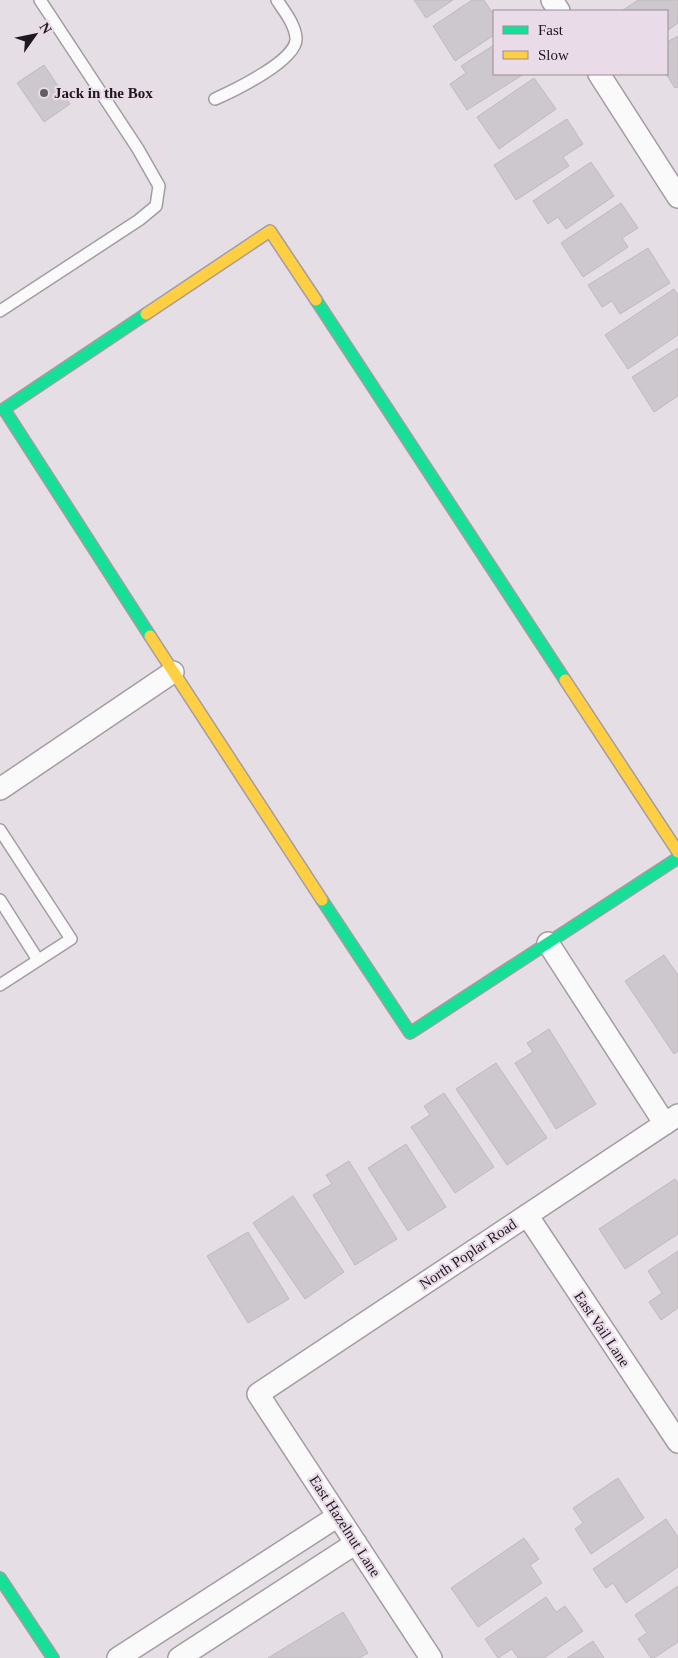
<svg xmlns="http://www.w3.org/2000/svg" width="678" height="1658" viewBox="0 0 678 1658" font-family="'Times New Roman',serif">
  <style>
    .building { fill: #cdc8cd; stroke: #c0babf }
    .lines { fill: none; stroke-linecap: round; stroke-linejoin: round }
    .lane-casing { stroke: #a39da2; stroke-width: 14 }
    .street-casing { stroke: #a39da2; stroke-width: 24 }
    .fast-casing { stroke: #a39da2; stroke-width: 14 }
    .slow-casing { stroke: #a39da2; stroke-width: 14 }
    .lane { stroke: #fbfafb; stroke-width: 11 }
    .street { stroke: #fbfafb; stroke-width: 21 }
    .fast { stroke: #16e098; stroke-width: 11 }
    .slow { stroke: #ffcf43; stroke-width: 11 }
    .poi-dot { fill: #645e64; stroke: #e9dbe8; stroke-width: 2 }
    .labels { text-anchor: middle; stroke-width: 4.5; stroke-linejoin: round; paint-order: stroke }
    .poi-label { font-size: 15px; font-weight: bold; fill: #1e191e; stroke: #e9dbe8; text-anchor: start }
    .street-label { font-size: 15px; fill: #1e191e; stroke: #e9dbe8 }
  </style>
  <rect width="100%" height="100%" fill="#e6dee5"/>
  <!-- building -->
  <path class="building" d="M 414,0 L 453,0 L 426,18 Z
    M 472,0 L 484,0 L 494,15 L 494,35 L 455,61 L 433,26 Z
    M 638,0 L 678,0 L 678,23 L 667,31 L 667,11 L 624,11 L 623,10 Z
    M 678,36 L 678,87 L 675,88 L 666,74 L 667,42 Z
    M 494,45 L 494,74 L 524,74 L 467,110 L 450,84 L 466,73 L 461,66 Z
    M 44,65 L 70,104 L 44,122 L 17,83 Z
    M 534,78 L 556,109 L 499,149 L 477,117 Z
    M 567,119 L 583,144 L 563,157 L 569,166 L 516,200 L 494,165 Z
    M 591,162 L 614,196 L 566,229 L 558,217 L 548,224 L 533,201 Z
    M 621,203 L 638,228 L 622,238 L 628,247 L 583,277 L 561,243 Z
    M 648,248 L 670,283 L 620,314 L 612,301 L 602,307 L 588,285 Z
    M 674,289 L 678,295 L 678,335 L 628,369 L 605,335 Z
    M 678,348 L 678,396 L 654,412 L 632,377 Z
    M 664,955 L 678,975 L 678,1051 L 674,1054 L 625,981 Z
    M 549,1029 L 596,1104 L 556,1129 L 515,1063 L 533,1052 L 527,1043 Z
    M 496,1063 L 547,1138 L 507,1165 L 456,1089 Z
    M 444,1093 L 494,1167 L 455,1193 L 411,1127 L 430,1115 L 424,1106 Z
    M 406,1144 L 446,1207 L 408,1231 L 368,1168 Z
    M 349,1161 L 397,1239 L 355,1265 L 313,1195 L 332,1184 L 326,1175 Z
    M 675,1179 L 678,1184 L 678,1234 L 625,1269 L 599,1229 Z
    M 293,1196 L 344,1272 L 305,1299 L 253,1223 Z
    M 248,1232 L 289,1299 L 248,1323 L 207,1256 Z
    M 678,1251 L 678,1308 L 661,1320 L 649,1302 L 662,1293 L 648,1271 Z
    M 618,1478 L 644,1518 L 591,1554 L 575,1529 L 583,1523 L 573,1508 Z
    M 666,1519 L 678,1537 L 678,1567 L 626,1603 L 613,1583 L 606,1588 L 593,1569 Z
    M 524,1538 L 539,1559 L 530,1565 L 542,1583 L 478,1627 L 451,1588 Z
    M 678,1586 L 678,1642 L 654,1658 L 651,1658 L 638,1639 L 647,1633 L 635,1615 Z
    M 546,1597 L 556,1612 L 565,1606 L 583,1631 L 544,1658 L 518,1658 L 512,1649 L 498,1658 L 485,1639 Z
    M 343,1612 L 368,1653 L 359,1658 L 268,1658 Z
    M 593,1641 L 604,1658 L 567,1658 Z"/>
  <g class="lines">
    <defs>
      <path id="lane" d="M 215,99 C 233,91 298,60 296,38 C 295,24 284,11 277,0
        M 0,311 L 139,220 L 156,206 L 159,186 L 138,149 L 40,0
        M 0,830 L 71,939 L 0,985
        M 0,900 L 38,960"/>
      <path id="street" d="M 552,0 L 559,11
        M 599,74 L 678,197
        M 0,789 L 173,672
        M 548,943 L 665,1124
        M 527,1215 L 678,1442
        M 118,1658 L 338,1516
        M 179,1658 L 356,1543
        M 431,1658 L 258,1394 L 678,1115"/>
      <path id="fast" d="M 316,300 L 565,680
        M 146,314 L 4,409 L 150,636
        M 322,900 L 410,1033 L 678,858
        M 0,1578 L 53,1658"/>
      <path id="slow" d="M 146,314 L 270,231 L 316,300
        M 150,636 L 322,900
        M 565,680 L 678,852"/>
    </defs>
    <!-- lane casing -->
    <use href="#lane" class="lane-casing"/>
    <!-- street casing -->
    <use href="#street" class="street-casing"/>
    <!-- fast casing -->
    <use href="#fast" class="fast-casing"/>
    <!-- slow casing -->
    <use href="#slow" class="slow-casing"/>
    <!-- lane -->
    <use href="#lane" class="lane"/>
    <!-- street -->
    <use href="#street" class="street"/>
    <!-- fast -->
    <use href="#fast" class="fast"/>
    <!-- slow -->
    <use href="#slow" class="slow"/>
  </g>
  <!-- markers -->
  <circle class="poi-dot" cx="44" cy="93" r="5"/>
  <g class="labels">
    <!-- poi labels -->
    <g class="poi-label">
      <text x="54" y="98">Jack in the Box</text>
    </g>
    <!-- street labels -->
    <g class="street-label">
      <text transform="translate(468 1254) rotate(-34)" y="5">North Poplar Road</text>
      <text transform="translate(602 1329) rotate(56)" y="5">East Vail Lane</text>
      <text transform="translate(345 1526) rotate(57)" y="5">East Hazelnut Lane</text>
    </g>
  </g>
  <!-- legend -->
  <rect x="493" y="10" width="175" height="65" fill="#e9dbe8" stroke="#988d97"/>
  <rect x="503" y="26" width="25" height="8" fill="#16e098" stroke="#988d97"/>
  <text x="538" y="35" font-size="15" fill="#1e191e">Fast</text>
  <rect x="503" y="51" width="25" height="8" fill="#ffcf43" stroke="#988d97"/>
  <text x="538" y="60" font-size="15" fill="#1e191e">Slow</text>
  <!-- north arrow -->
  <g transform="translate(35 35) rotate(57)" stroke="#e9dbe8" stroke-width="4" paint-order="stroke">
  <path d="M0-4L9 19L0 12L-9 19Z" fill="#1e191e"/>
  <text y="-8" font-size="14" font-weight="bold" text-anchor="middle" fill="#1e191e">N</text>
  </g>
</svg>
